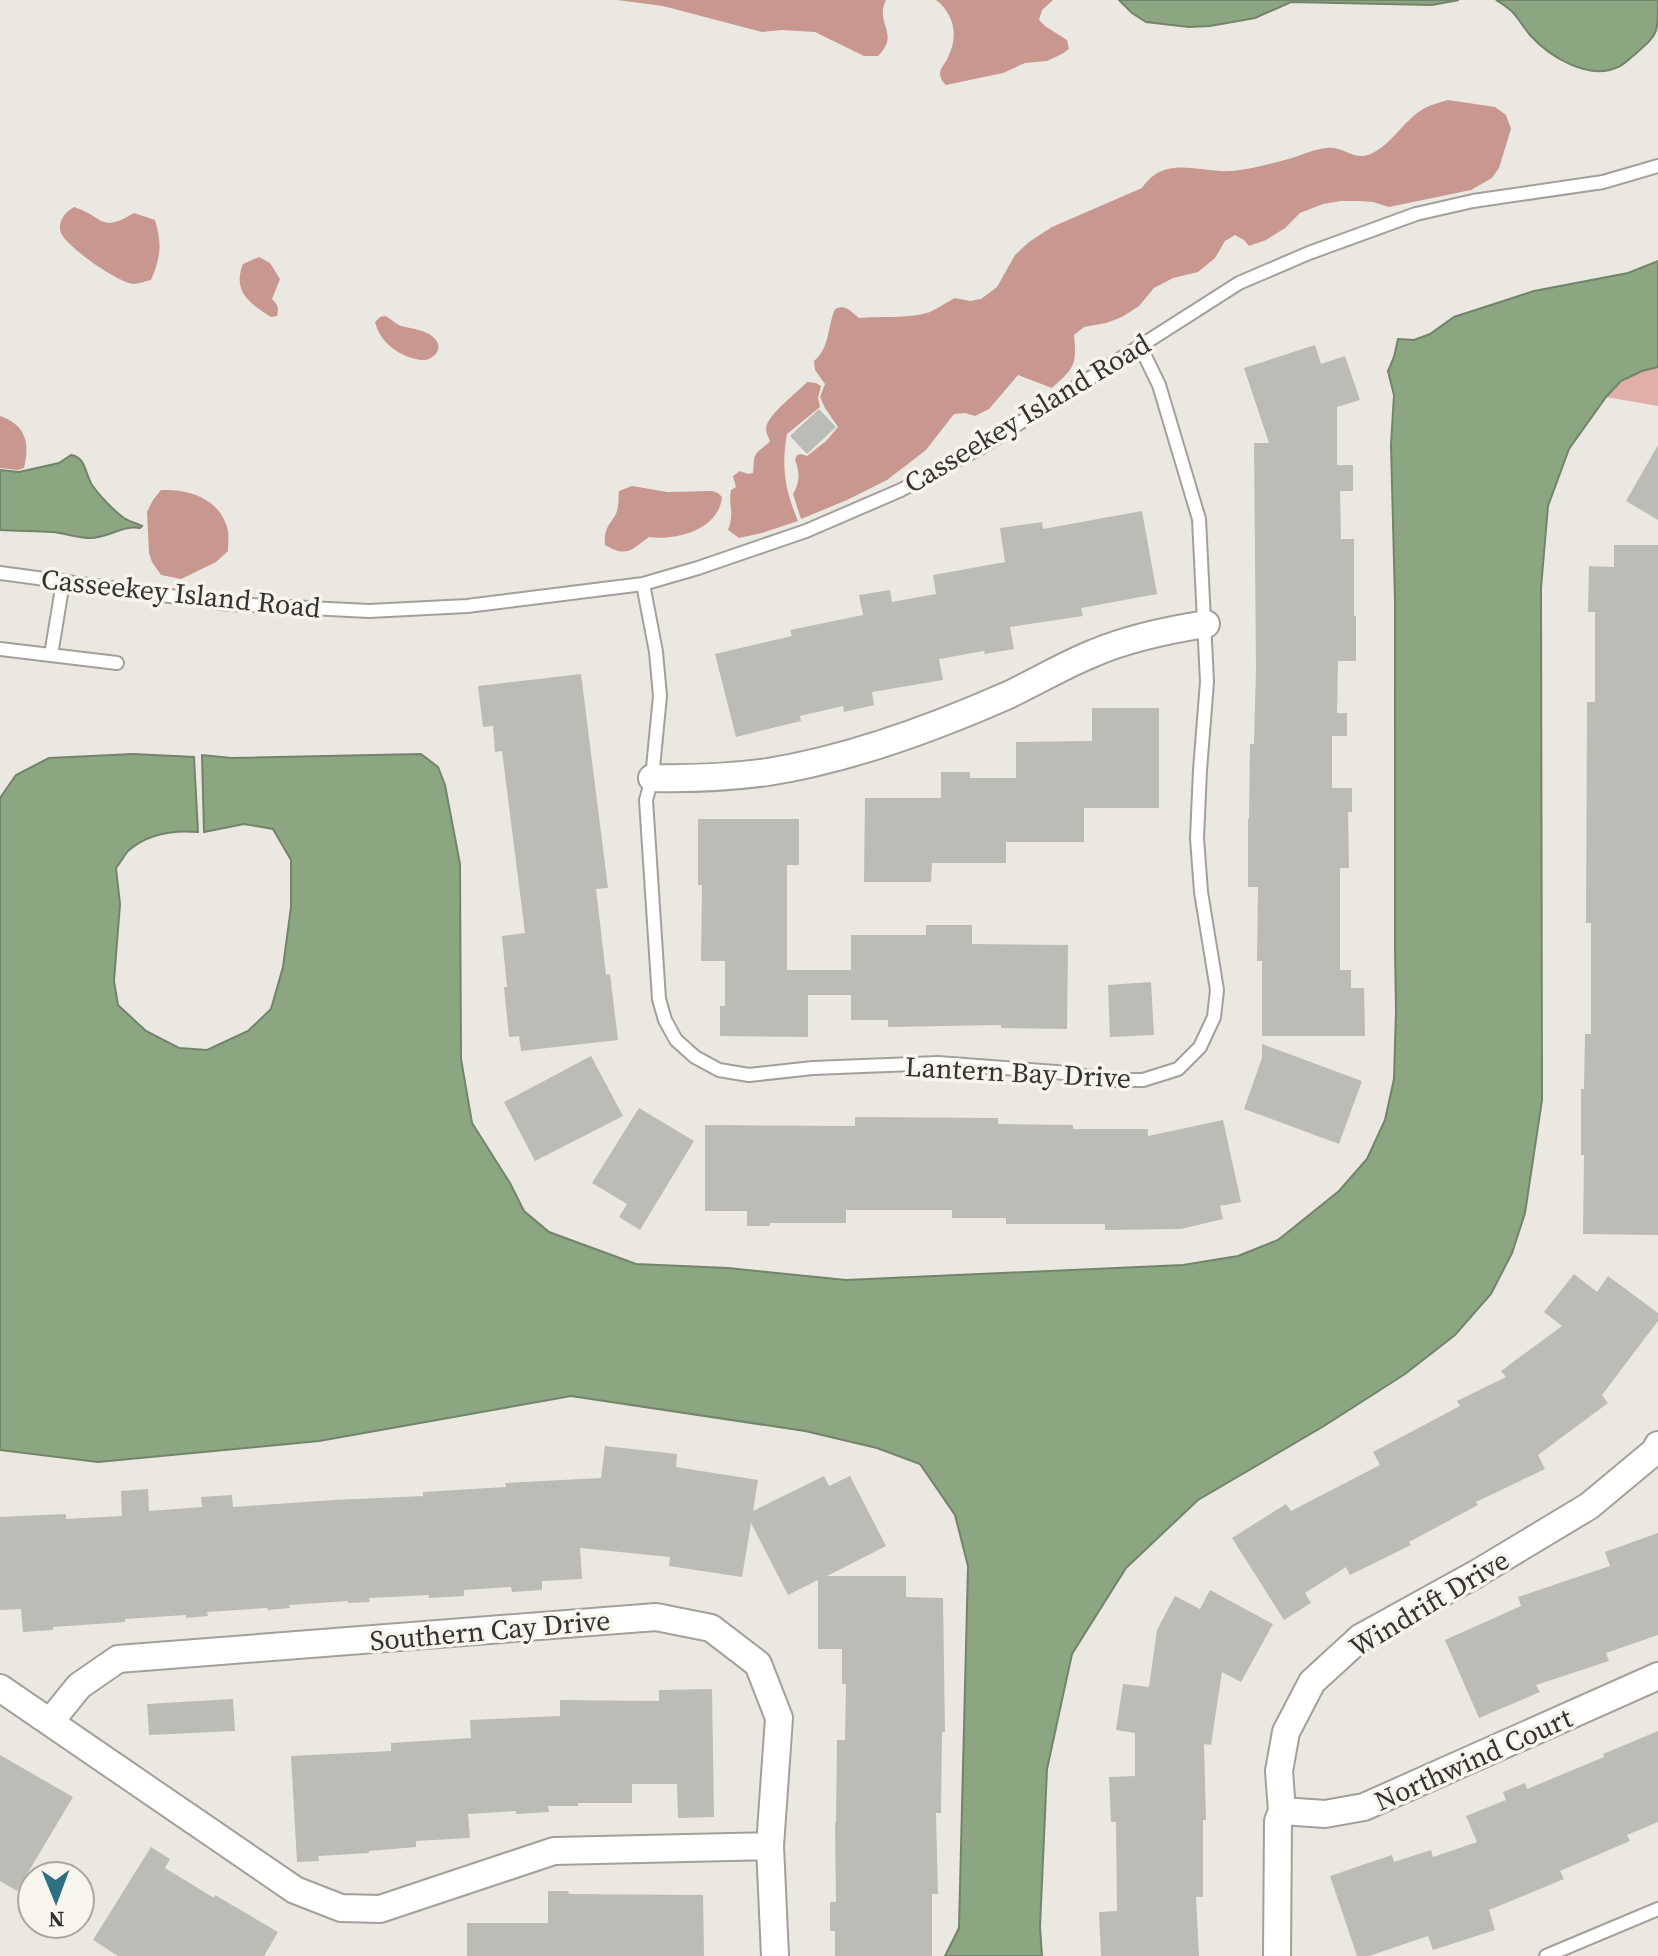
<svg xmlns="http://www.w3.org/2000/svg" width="1658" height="1956" viewBox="0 0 1658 1956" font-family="'Source Serif 4',serif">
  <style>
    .green { fill: #e0b0a8 }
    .forest { fill: #c79790 }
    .water { fill: #8ca682; stroke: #728469; stroke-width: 2 }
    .building { fill: #bbbcb6 }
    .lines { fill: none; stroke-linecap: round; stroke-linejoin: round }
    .service-casing { stroke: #a3a09b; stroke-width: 16 }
    .minor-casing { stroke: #a3a09b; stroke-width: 30 }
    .service { stroke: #fff; stroke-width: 12 }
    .minor { stroke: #fff; stroke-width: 26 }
    .labels { text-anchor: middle; stroke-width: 7; stroke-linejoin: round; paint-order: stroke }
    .street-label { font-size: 28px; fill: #343330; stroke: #f8f5ef }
  </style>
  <rect width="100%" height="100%" fill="#ebe8e2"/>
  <!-- green -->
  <path class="green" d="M 1658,367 L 1658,406 L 1606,397 C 1623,379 1633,373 1658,367 Z"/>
  <!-- forest -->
  <path class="forest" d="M 617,0 L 886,0 C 874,24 901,33 878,56 L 864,56 L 815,32 L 782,30 L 762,32 L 663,6 Z
    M 936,0 L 1053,0 L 1042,10 L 1039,20 L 1045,26 L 1067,40 L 1069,49 L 1062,54 L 1047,61 L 1025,63 L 1003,73 L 946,85 C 942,81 941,80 940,74 C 940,67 946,63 948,57 C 959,36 954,14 936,0 Z
    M 1448,100 L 1495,107 L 1506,115 L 1511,129 L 1499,168 L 1492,178 L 1471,190 L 1389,207 L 1373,202 L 1359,201 L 1341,201 L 1323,204 L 1300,213 L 1285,228 L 1266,240 L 1249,246 L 1244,240 L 1235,235 L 1225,241 L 1215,258 L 1198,272 L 1173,278 L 1154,288 L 1139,306 L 1122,317 L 1106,323 L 1084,327 L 1074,335 C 1077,366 1074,368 1052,388 L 1018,375 L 989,409 L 975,416 L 965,413 L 954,414 L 926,450 L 887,480 L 847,500 L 801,519 L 793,494 C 800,482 800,473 795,460 L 797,455 L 801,454 L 807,456 L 826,441 L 838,427 L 825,408 L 820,397 L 825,384 L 815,370 L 814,361 C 830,348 827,328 835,309 C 846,304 850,311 859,318 C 880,316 914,319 932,311 C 940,307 947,302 955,298 L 970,301 L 981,299 L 997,287 L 1015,255 L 1029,242 L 1052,227 L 1142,188 C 1165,154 1198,173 1232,171 C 1252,169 1273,163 1292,158 C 1304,154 1315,149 1327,148 C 1342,146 1354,160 1368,155 C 1389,148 1402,123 1420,111 C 1428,105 1438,103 1448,100 Z
    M 74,207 C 103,216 100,234 134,213 L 155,220 C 162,243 161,257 151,280 C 146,281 138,284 133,284 C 117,282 67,247 61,233 C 57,222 65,212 74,207 Z
    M 259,257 L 270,263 L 280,279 L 272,299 C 278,305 279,308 277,316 L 271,317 C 250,304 232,291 243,264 Z
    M 385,316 C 392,319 395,324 401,326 C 412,329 429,330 436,340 C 444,351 431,361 421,360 C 400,357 380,343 375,322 L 380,317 Z
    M 807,382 L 816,383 L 821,386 L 818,398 L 820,407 L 787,434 C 781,467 785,490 798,521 L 762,533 L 739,538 L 728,530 C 735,513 728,505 731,490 L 736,487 L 733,476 L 740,471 L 748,474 L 753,473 C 754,467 753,461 755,456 C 758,449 766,447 770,441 C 768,436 766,433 766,428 C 768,414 797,393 807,382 Z
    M 0,416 C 26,425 30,443 24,468 L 18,470 L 0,468 Z
    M 632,486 L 667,492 L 712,491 L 718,493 L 722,497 C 719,530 675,541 649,537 C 631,550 627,558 605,545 C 603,522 617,522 618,505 C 619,500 618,496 619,491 Z
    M 161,490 C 190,489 221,499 228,531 C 229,537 228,544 228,551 L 216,562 L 181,579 L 161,575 L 152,562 L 149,553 L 147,512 L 153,500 Z"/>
  <!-- water -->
  <path class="water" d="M 1119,0 L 1459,0 L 1432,5 L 1291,2 L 1255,18 L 1210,26 L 1189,27 L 1146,22 L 1132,13 Z
    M 1496,0 L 1658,0 C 1658,36 1658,34 1633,56 C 1628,60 1623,65 1618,67 C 1588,81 1549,56 1530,35 C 1517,19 1516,11 1496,0 Z
    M 1658,261 L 1658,367 L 1642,371 L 1621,381 L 1606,397 L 1569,449 L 1548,506 L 1541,588 L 1542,1100 L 1525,1213 L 1512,1253 L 1491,1294 L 1455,1335 L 1405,1374 L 1324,1426 L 1198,1500 L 1126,1568 L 1072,1654 L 1047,1769 L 1040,1927 L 1042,1956 L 945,1956 L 959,1928 L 968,1566 L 955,1515 L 920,1464 L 877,1448 L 805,1431 L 571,1396 L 319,1441 L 98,1462 L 0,1450 L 0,798 L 16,775 L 49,758 L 133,754 L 194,757 L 198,832 C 174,830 147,834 128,851 C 124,856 120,863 116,868 L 120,904 L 114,981 L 118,1005 L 146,1031 L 179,1048 L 207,1050 L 248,1031 L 271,1009 L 283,967 L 291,907 L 291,860 L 273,829 L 244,824 L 204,832 L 202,755 L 232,758 L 421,754 L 438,767 L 445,785 L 460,864 L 461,1059 L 472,1123 L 510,1183 L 524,1211 L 549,1232 L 636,1264 L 728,1268 L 846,1280 L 1183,1265 L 1238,1256 L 1278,1240 L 1339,1191 L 1367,1159 L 1385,1120 L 1394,1079 L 1396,1011 L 1395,949 L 1395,600 L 1391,445 L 1394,395 L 1388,371 L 1394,357 L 1398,339 L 1414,340 L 1430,334 L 1454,317 L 1534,291 L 1628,273 Z
    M 71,455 C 86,457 85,474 92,485 C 99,495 114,511 124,518 C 130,522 136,523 142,526 L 140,528 C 122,525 108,538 90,538 C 77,538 65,533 52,532 C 35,531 17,531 0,530 L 0,470 L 19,472 L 59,463 Z"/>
  <!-- building -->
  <path class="building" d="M 1315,345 L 1321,364 L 1345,356 L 1360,400 L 1337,407 L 1337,465 L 1353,465 L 1353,491 L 1340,491 L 1341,539 L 1354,539 L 1354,616 L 1356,616 L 1356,661 L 1338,661 L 1337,713 L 1347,713 L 1347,736 L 1332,736 L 1332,788 L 1352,788 L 1352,812 L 1348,812 L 1349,868 L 1340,868 L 1340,970 L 1351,970 L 1351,988 L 1364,988 L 1365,1036 L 1262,1036 L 1262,961 L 1257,961 L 1258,887 L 1248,887 L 1248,819 L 1249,819 L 1250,744 L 1254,744 L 1256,669 L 1254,443 L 1269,443 L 1244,368 Z
    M 819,409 L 836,427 L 807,454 L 790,436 Z
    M 1658,445 L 1658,520 L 1626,501 Z
    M 1142,511 L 1157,594 L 1081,608 L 1083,616 L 1010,627 L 1014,649 L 985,654 L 984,651 L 939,659 L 943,680 L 872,692 L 874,705 L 844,712 L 843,706 L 800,716 L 801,721 L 736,737 L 715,654 L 792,636 L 790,630 L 863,615 L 859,595 L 890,590 L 892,602 L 936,594 L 933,575 L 1005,562 L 1000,528 L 1042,522 L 1043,529 Z
    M 1614,545 L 1658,545 L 1658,1235 L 1583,1234 L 1584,1155 L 1581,1155 L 1581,1089 L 1584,1089 L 1585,1034 L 1591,1034 L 1591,923 L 1586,923 L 1587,702 L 1595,702 L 1595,612 L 1588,612 L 1589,566 L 1614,567 Z
    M 581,674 L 608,888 L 596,889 L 606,975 L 610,974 L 618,1040 L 521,1051 L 519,1036 L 509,1037 L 504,987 L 507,987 L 502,936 L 525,933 L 502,751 L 495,752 L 493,726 L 483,727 L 478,686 Z
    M 1092,708 L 1159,708 L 1159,808 L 1084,808 L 1084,842 L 1006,842 L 1006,863 L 932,863 L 931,882 L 864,882 L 865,798 L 941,798 L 941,772 L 970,772 L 970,778 L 1016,778 L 1016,742 L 1092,741 Z
    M 698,819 L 799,819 L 799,865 L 787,865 L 787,970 L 851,970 L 851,935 L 926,935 L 926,925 L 972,925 L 972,944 L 1068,945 L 1067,1029 L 1001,1028 L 1001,1025 L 888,1027 L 888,1020 L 851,1020 L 851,995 L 808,995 L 808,1037 L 720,1036 L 720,1006 L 725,1006 L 725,961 L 701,961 L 702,885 L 698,885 Z
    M 1151,982 L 1154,1035 L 1110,1037 L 1108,985 Z
    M 1262,1044 L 1362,1081 L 1339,1144 L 1244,1109 L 1262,1058 Z
    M 591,1056 L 623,1116 L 535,1161 L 504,1102 Z
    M 639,1108 L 694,1141 L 640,1230 L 619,1217 L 627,1204 L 592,1183 Z
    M 855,1117 L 998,1118 L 998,1124 L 1073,1125 L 1073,1129 L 1148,1129 L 1148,1136 L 1223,1120 L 1241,1202 L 1220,1206 L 1223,1219 L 1181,1229 L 1105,1230 L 1105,1224 L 1006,1224 L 1006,1218 L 952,1218 L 952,1210 L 846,1210 L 846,1223 L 770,1223 L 770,1226 L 747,1226 L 747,1211 L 705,1211 L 705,1125 L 855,1126 Z
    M 1574,1274 L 1597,1292 L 1608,1276 L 1658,1313 L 1658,1321 L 1602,1395 L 1608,1403 L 1538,1455 L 1545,1469 L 1476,1502 L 1478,1505 L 1409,1542 L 1411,1545 L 1350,1575 L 1346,1567 L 1305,1593 L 1311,1603 L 1284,1620 L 1232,1538 L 1286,1504 L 1291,1511 L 1380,1465 L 1373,1452 L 1460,1406 L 1457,1401 L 1506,1377 L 1501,1371 L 1562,1326 L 1544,1312 Z
    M 605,1446 L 677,1454 L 676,1467 L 758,1480 L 753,1511 L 824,1476 L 829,1486 L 850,1476 L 886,1546 L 827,1576 L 906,1576 L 906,1597 L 943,1598 L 945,1732 L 942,1732 L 941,1813 L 936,1813 L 938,1894 L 932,1894 L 932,1956 L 835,1956 L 835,1931 L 830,1931 L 830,1902 L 836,1902 L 835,1823 L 836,1823 L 837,1740 L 845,1740 L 846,1684 L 842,1684 L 842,1649 L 818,1649 L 818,1580 L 788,1595 L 751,1523 L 742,1577 L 669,1566 L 670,1557 L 580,1548 L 582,1579 L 542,1581 L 542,1590 L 512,1592 L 511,1587 L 464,1590 L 464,1596 L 429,1598 L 429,1595 L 369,1598 L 370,1602 L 348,1603 L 348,1601 L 289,1605 L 290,1608 L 268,1610 L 267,1608 L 207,1612 L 208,1616 L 186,1618 L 186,1615 L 125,1619 L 125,1622 L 53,1627 L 53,1630 L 23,1632 L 21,1609 L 0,1610 L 0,1517 L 66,1514 L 66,1519 L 122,1516 L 121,1491 L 148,1489 L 149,1511 L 202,1507 L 201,1497 L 232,1495 L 233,1507 L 334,1500 L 423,1496 L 423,1492 L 506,1487 L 505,1483 L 601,1478 Z
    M 1658,1533 L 1658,1635 L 1606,1653 L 1609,1661 L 1536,1685 L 1540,1692 L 1479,1718 L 1445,1640 L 1521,1606 L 1518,1597 L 1610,1566 L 1605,1552 Z
    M 1210,1590 L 1273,1624 L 1241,1682 L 1222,1672 L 1211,1745 L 1204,1744 L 1206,1820 L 1203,1820 L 1203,1897 L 1196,1897 L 1199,1956 L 1101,1956 L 1099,1912 L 1117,1911 L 1116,1822 L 1111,1822 L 1109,1777 L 1135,1776 L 1135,1733 L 1116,1730 L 1123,1684 L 1149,1687 L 1157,1630 L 1175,1596 L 1200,1609 Z
    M 712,1689 L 714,1817 L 678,1818 L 677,1784 L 632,1784 L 632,1803 L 578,1803 L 578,1806 L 548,1806 L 549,1812 L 516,1814 L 516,1811 L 468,1814 L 470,1838 L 416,1841 L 416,1847 L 369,1851 L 369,1853 L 318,1856 L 319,1861 L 297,1862 L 291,1756 L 391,1751 L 391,1743 L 471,1738 L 470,1720 L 560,1716 L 560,1700 L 659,1701 L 659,1690 Z
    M 233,1699 L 235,1731 L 149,1735 L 147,1704 Z
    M 1658,1731 L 1658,1822 L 1627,1835 L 1630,1841 L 1560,1871 L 1564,1879 L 1489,1910 L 1495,1930 L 1433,1950 L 1428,1936 L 1369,1956 L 1357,1956 L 1330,1876 L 1392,1855 L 1394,1862 L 1431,1850 L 1433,1857 L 1477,1842 L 1466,1816 L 1506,1800 L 1503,1792 L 1525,1783 L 1527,1789 L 1604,1757 L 1603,1754 Z
    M 0,1755 L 73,1797 L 17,1891 L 0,1881 Z
    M 151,1847 L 170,1859 L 165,1868 L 214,1898 L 215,1895 L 278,1932 L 264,1956 L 118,1956 L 93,1940 Z
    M 548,1891 L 568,1891 L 569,1894 L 703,1895 L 704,1956 L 467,1956 L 467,1923 L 548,1923 Z"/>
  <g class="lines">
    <defs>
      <path id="service" d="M 0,573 L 229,604 L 369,611 L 467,606 L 643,584 L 698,568 L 806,531 L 901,490 L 982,447 L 1239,283 L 1309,253 L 1416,214 L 1473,201 L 1603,182 L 1658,166
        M 643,584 L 656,652 L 660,696 L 652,778 L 646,800 L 659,999 L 665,1020 L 676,1040 L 695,1057 L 719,1070 L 749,1075 L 813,1068 L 938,1063 L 1056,1072 L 1114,1080 L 1143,1080 L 1178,1069 L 1200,1047 L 1214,1017 L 1217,990 L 1201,892 L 1197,838 L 1200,770 L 1207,682 L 1199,519 L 1159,385 L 1140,346
        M 0,649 L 117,663
        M 51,655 L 63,582
        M 1546,1956 L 1658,1909"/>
      <path id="minor" d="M 652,778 C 691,779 730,777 768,772 C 850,759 931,729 1006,696 C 1036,682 1064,665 1094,653 C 1129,638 1168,630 1206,624
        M 0,1688 L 295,1890 L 341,1908 L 380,1909 L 554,1851 L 770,1846
        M 50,1722 L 79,1686 L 118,1659 L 656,1617 L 711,1628 L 758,1664 L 779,1718 L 770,1846 L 775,1956
        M 1282,1811 L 1325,1814 L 1364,1807 L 1658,1676
        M 1277,1956 L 1278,1821 L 1282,1811 L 1279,1771 L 1286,1732 L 1312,1682 L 1360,1638 L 1476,1574 L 1589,1506 L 1655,1451 L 1658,1445"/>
    </defs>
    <!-- service casing -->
    <use href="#service" class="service-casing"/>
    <!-- minor casing -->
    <use href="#minor" class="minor-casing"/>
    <!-- service -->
    <use href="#service" class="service"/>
    <!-- minor -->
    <use href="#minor" class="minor"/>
  </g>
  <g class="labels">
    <!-- street labels -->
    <g class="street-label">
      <text transform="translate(1027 413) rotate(-31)" y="10">Casseekey Island Road</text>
      <text transform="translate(181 593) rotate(6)" y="10">Casseekey Island Road</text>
      <text transform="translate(1018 1072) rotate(3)" y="10">Lantern Bay Drive</text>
      <text transform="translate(1429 1603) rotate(-31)" y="10">Windrift Drive</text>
      <text transform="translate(490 1630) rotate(-5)" y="10">Southern Cay Drive</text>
      <text transform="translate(1473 1759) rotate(-24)" y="10">Northwind Court</text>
    </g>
  </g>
  <!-- north arrow -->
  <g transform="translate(56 1900) rotate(179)"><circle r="38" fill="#f8f5ef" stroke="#aaa7a3" stroke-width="2"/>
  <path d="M0-6L14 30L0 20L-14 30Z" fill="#2d7082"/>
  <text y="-12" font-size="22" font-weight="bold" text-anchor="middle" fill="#343330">N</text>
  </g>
</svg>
